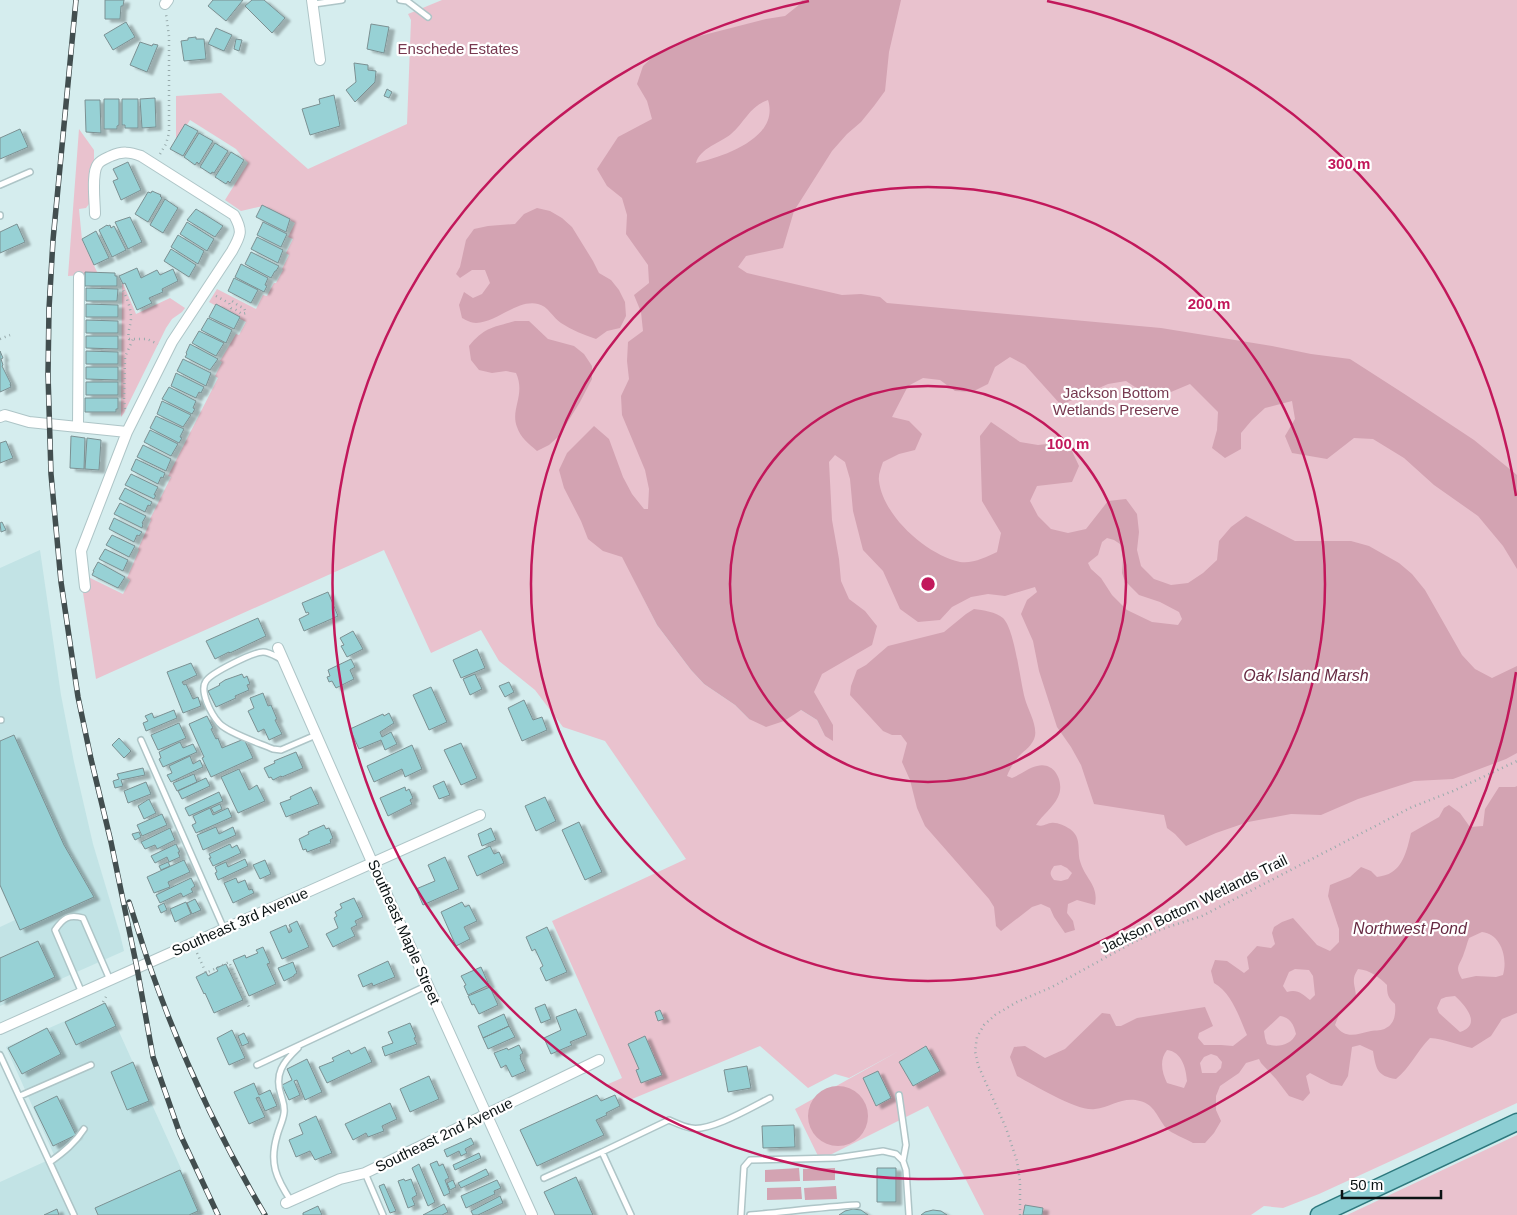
<svg xmlns="http://www.w3.org/2000/svg" width="1517" height="1215" viewBox="0 0 1517 1215" font-family="Helvetica,sans-serif">
  <style>
    .built { fill: #c2e3e5 }
    .green { fill: #e9c2ce; fill-rule: evenodd }
    .water { fill: #d3a3b2; fill-rule: evenodd }
    .building { fill: #97d1d5; stroke: #7b9092; filter: url(#shadow) }
    .lines { fill: none; stroke-linecap: round; stroke-linejoin: round }
    .service-casing { stroke: #aec5c7; stroke-width: 8 }
    .minor-casing { stroke: #aec5c7; stroke-width: 12 }
    .primary-casing { stroke: #2d787d; stroke-width: 19 }
    .path { stroke: #98abac; stroke-width: 2.5; stroke-dasharray: 1 4; stroke-linecap: butt }
    .service { stroke: #fff; stroke-width: 5 }
    .minor { stroke: #fff; stroke-width: 10 }
    .primary { stroke: #8cced3; stroke-width: 16 }
    .rail-casing { stroke: #424e4f; stroke-width: 5.5 }
    .rail { stroke: #fff; stroke-width: 4; stroke-dasharray: 11; stroke-linecap: butt }
    .ring { fill: none; stroke: #c2185b; stroke-width: 2.5 }
    .labels { text-anchor: middle; stroke-width: 4.5; stroke-linejoin: round; paint-order: stroke }
    .park-label { font-size: 15px; fill: #773950; stroke: #fff }
    .street-label { font-size: 15px; fill: #0b1314; stroke: #fff }
    .water-label { font-size: 16px; font-style: italic; fill: #672b43; stroke: #fff }
    .centre { fill: #c2185b; stroke: #fff; stroke-width: 2.5 }
    .ring-label { font-size: 15px; text-anchor: middle; font-weight: bold; fill: #c2185b; stroke: #fff; stroke-width: 4.5; stroke-linejoin: round; paint-order: stroke }
  </style>
  <defs>
    <filter id="shadow"><feDropShadow dx="5.5" dy="3" stdDeviation="1" flood-color="#0004"/></filter>
  </defs>
  <rect width="100%" height="100%" fill="#d5edee"/>
  <!-- built -->
  <path class="built" d="M 40,550 L 61,695 L 74,762 L 93,844 L 120,934 L 124,951 L 0,1006 L 0,927 L 15,920 L 0,887 L 0,568 Z
    M 106,1003 L 202,1215 L 0,1215 L 0,1182 L 55,1157 L 6,1047 Z"/>
  <!-- green -->
  <path class="green" d="M 442,0 L 1517,0 L 1517,1103 L 1319,1194 L 1283,1208 L 1264,1206 L 1251,1215 L 984,1215 L 928,1106 L 820,1160 L 795,1109 L 899,1051 L 849,1078 L 835,1074 L 808,1088 L 760,1046 L 632,1099 L 632,1100 L 606,1085 L 622,1078 L 552,921 L 686,859 L 605,741 L 563,727 L 535,690 L 499,661 L 481,630 L 431,653 L 384,550 L 96,679 L 80,573 L 123,594 L 130,580 L 127,578 L 139,550 L 138,549 L 151,520 L 150,519 L 171,477 L 168,476 L 218,378 L 215,376 L 222,362 L 220,361 L 236,334 L 239,335 L 246,322 L 209,302 L 217,289 L 256,309 L 263,295 L 267,296 L 274,283 L 276,283 L 283,270 L 282,269 L 289,255 L 286,253 L 293,239 L 288,237 L 295,223 L 263,206 L 241,211 L 225,200 L 248,163 L 244,159 L 236,149 L 190,120 L 176,142 L 176,96 L 221,93 L 308,169 L 407,124 L 411,20 L 408,14 ZM 728,516 L 825,736 L 817,720 L 801,710 L 749,719 L 735,705 L 704,684 L 691,670 L 657,625 L 626,563 Z
    M 79,129 L 94,150 L 94,160 L 89,171 L 89,204 L 86,208 L 79,209 L 82,240 L 98,274 L 68,276 Z
    M 122,281 L 136,314 L 170,298 L 185,308 L 182,312 L 172,319 L 166,328 L 124,413 L 121,417 Z
    M 1517,1135 L 1517,1215 L 1347,1215 Z"/>
  <!-- water -->
  <path class="water" d="M 802,0 L 901,0 L 889,52 L 885,91 L 874,106 L 861,122 L 847,134 L 832,151 L 794,211 L 783,248 L 746,256 L 738,267 L 747,273 L 842,295 L 861,294 L 880,297 L 887,303 L 1161,328 L 1272,346 L 1311,354 L 1350,359 L 1406,395 L 1474,440 L 1517,475 L 1517,569 L 1503,546 L 1478,516 L 1434,485 L 1404,458 L 1373,439 L 1354,438 L 1327,459 L 1292,453 L 1285,436 L 1295,419 L 1292,401 L 1265,408 L 1252,420 L 1241,433 L 1241,449 L 1225,458 L 1212,448 L 1217,430 L 1218,412 L 1190,384 L 1159,397 L 1141,391 L 1126,381 L 1108,384 L 1061,405 L 1025,365 L 1010,357 L 995,367 L 988,384 L 972,392 L 955,391 L 940,380 L 923,378 L 908,386 L 892,417 L 909,421 L 922,434 L 915,450 L 899,454 L 883,462 C 881,468 878,475 879,481 C 883,516 927,555 960,562 C 973,564 986,557 997,552 L 1001,533 L 982,501 L 980,436 L 991,422 L 1020,442 L 1038,445 L 1056,443 L 1072,451 L 1079,466 L 1072,482 L 1037,486 L 1030,501 L 1038,516 L 1051,529 L 1068,533 L 1086,529 L 1108,501 L 1126,499 L 1137,514 L 1139,532 L 1137,550 L 1141,566 L 1154,579 L 1171,585 L 1188,583 L 1203,573 L 1217,560 L 1219,541 L 1231,527 L 1246,516 L 1295,541 L 1351,541 L 1369,546 L 1399,563 L 1412,574 L 1425,590 L 1462,655 L 1475,669 L 1492,678 L 1517,666 L 1517,753 L 1506,759 L 1453,779 L 1414,781 L 1358,799 L 1321,815 L 1291,814 L 1248,822 L 1216,833 L 1186,846 L 1175,834 L 1167,828 L 1164,815 L 1094,804 L 1081,765 L 1071,747 L 1057,727 L 1039,671 L 1033,641 L 1021,614 L 1027,600 L 1037,592 L 1035,587 L 1005,596 L 988,594 L 971,597 L 952,607 L 940,620 L 918,622 L 900,609 L 883,571 L 863,550 L 853,511 L 850,479 L 845,462 L 835,455 L 829,462 L 832,520 L 839,559 L 841,581 L 849,599 L 865,611 L 877,626 L 872,645 L 822,674 L 814,692 L 833,725 L 833,741 L 825,736 L 817,720 L 801,710 L 784,721 L 766,727 L 749,719 L 735,705 L 704,684 L 691,670 L 657,625 L 622,557 L 603,551 L 588,539 L 581,521 L 564,488 L 559,470 L 567,453 L 594,426 L 609,439 L 623,477 L 632,494 L 644,509 L 648,509 L 649,489 L 645,470 L 622,415 L 621,396 L 629,379 L 627,361 L 628,342 L 643,331 L 641,312 L 634,295 L 649,283 L 648,265 L 626,234 L 627,215 L 622,198 L 607,186 L 597,169 L 618,137 L 652,119 L 647,101 L 637,84 L 643,66 L 657,53 L 675,47 L 692,38 L 766,19 L 785,16 L 800,4 ZM 768,100 C 780,138 723,157 696,163 C 700,148 720,143 731,134 C 745,122 750,106 768,100 ZM 1107,538 L 1114,540 L 1120,544 L 1123,558 L 1122,573 L 1124,579 L 1129,585 L 1139,595 L 1160,602 L 1179,612 L 1182,619 L 1178,625 L 1152,622 L 1127,610 L 1112,595 L 1101,578 L 1091,569 L 1088,563 L 1098,555 L 1102,542 Z
    M 537,208 L 550,211 L 562,218 L 572,227 L 593,261 L 599,273 L 611,280 L 619,290 L 625,302 L 626,316 L 620,328 L 607,331 L 596,339 C 584,335 572,330 561,323 C 553,318 548,306 538,304 C 518,299 497,322 476,323 C 471,323 466,320 462,318 L 459,305 L 464,292 L 473,298 L 482,294 L 490,283 L 485,270 L 472,270 L 460,278 L 456,274 L 460,267 L 466,240 L 474,229 L 488,226 L 515,224 L 524,214 Z
    M 515,321 L 529,321 L 548,339 L 574,346 L 584,354 L 592,366 L 592,379 L 580,402 L 559,436 L 549,445 L 537,451 C 529,444 520,437 517,427 C 510,409 526,395 516,373 L 506,371 L 492,373 L 479,370 L 471,360 L 469,346 C 484,327 494,327 515,321 Z
    M 974,609 C 983,610 996,612 1003,618 C 1015,630 1020,681 1025,699 C 1028,710 1037,724 1035,736 C 1033,745 1025,750 1019,756 C 1014,762 1009,770 1007,776 L 1012,778 C 1020,775 1028,768 1037,766 C 1055,761 1065,783 1058,797 C 1053,808 1042,815 1036,825 C 1045,827 1044,824 1051,823 C 1057,822 1065,826 1070,829 C 1082,838 1077,849 1080,861 C 1085,879 1099,885 1095,905 L 1077,900 L 1068,904 L 1067,913 L 1073,921 L 1075,930 L 1065,933 L 1054,917 L 1050,908 L 1041,904 L 1032,907 L 1001,931 L 996,926 L 994,907 L 989,899 L 925,826 L 917,808 L 910,780 L 902,762 L 907,743 L 901,735 L 892,735 L 883,731 L 850,695 L 851,686 L 857,670 L 866,665 L 888,646 L 944,632 L 966,614 ZM 1061,865 L 1067,868 L 1072,873 L 1068,879 L 1061,881 L 1054,880 C 1049,874 1050,872 1054,866 Z
    M 1517,786 L 1517,1013 L 1502,1019 L 1491,1036 L 1472,1048 C 1458,1045 1444,1039 1430,1038 C 1417,1051 1410,1068 1396,1079 C 1377,1076 1376,1069 1373,1051 L 1360,1045 L 1352,1047 L 1348,1076 L 1342,1086 L 1331,1084 L 1310,1073 L 1306,1076 L 1310,1093 L 1303,1101 L 1289,1096 L 1276,1079 L 1261,1063 L 1259,1059 L 1246,1063 L 1239,1073 L 1220,1086 L 1216,1096 L 1216,1110 L 1221,1121 L 1214,1133 L 1205,1143 L 1193,1143 C 1185,1138 1172,1134 1166,1128 C 1157,1117 1155,1105 1140,1101 C 1123,1096 1111,1107 1095,1109 C 1078,1112 1034,1085 1017,1076 L 1010,1057 L 1014,1047 L 1025,1046 L 1045,1058 L 1065,1049 L 1102,1013 L 1110,1014 L 1116,1026 L 1121,1026 L 1137,1018 L 1205,1007 L 1213,1026 L 1199,1033 L 1198,1038 L 1204,1045 L 1221,1045 L 1233,1046 L 1247,1035 C 1239,1017 1232,993 1214,983 L 1211,971 L 1215,960 L 1227,961 L 1244,973 L 1249,969 L 1247,957 L 1257,946 L 1271,948 L 1275,944 L 1272,933 L 1274,927 L 1282,922 L 1293,918 L 1317,945 L 1330,951 L 1339,942 L 1339,929 L 1328,896 L 1330,885 L 1350,877 L 1361,867 L 1371,871 L 1377,877 C 1382,876 1388,875 1392,872 C 1404,865 1408,846 1411,833 L 1439,817 L 1444,808 L 1449,805 L 1460,813 L 1470,827 L 1483,826 L 1485,809 L 1499,787 L 1515,787 ZM 1482,932 C 1501,934 1508,958 1503,975 L 1496,977 L 1476,976 L 1462,979 C 1454,966 1460,966 1464,953 C 1466,948 1467,943 1469,938 ZM 1295,969 L 1309,970 L 1313,976 L 1315,995 L 1310,1000 C 1302,994 1298,989 1287,992 L 1283,986 L 1289,972 ZM 1358,969 C 1370,970 1379,977 1387,985 C 1387,994 1388,998 1395,1004 C 1396,1012 1395,1024 1386,1028 C 1382,1031 1376,1030 1371,1031 C 1356,1034 1346,1040 1335,1025 L 1340,1012 L 1356,998 C 1356,985 1350,981 1358,969 ZM 1455,996 C 1466,1006 1482,1025 1460,1032 L 1439,1013 L 1437,1008 L 1441,999 L 1446,997 ZM 1280,1016 C 1290,1017 1294,1025 1296,1034 C 1291,1045 1278,1048 1267,1044 L 1265,1038 L 1264,1031 ZM 1167,1050 C 1182,1052 1186,1068 1187,1081 L 1184,1088 L 1167,1083 C 1162,1073 1159,1060 1167,1050 ZM 1211,1054 L 1217,1056 L 1222,1062 L 1221,1068 L 1216,1073 L 1202,1073 L 1200,1063 L 1204,1057 Z
    M808 1116a30 30 0 1 1 60 0a30 30 0 1 1-60 0Z
    M 799,1168 L 800,1181 L 765,1182 L 765,1170 Z
    M 835,1168 L 835,1180 L 803,1181 L 803,1169 Z
    M 836,1186 L 837,1199 L 805,1200 L 804,1188 Z
    M 801,1187 L 802,1199 L 767,1200 L 767,1188 Z"/>
  <!-- building -->
  <path class="building" d="M 105,0 L 124,0 L 123,6 L 121,6 L 120,19 L 105,19 Z
    M 213,0 L 243,0 L 226,21 L 208,6 Z
    M 252,0 L 264,0 L 285,18 L 272,33 L 245,6 Z
    M 126,22 L 135,37 L 113,50 L 104,35 Z
    M 371,24 L 389,27 L 384,53 L 367,49 Z
    M 216,28 L 232,35 L 224,51 L 208,44 Z
    M 196,37 L 196,39 L 204,39 L 206,59 L 184,61 L 181,41 L 188,40 L 188,38 Z
    M 236,39 L 242,40 L 239,51 L 234,49 Z
    M 140,42 L 152,46 L 153,44 L 158,45 L 147,72 L 130,65 Z
    M 354,63 L 368,65 L 368,70 L 376,71 L 375,82 L 355,102 L 346,90 L 356,82 Z
    M 387,89 L 392,92 L 389,98 L 384,96 Z
    M 334,95 L 340,126 L 310,135 L 302,109 L 320,104 L 319,99 Z
    M 155,98 L 156,127 L 142,128 L 140,99 Z
    M 104,99 L 119,99 L 119,125 L 117,126 L 117,129 L 104,129 Z
    M 122,99 L 138,99 L 138,128 L 125,128 L 125,125 L 122,125 Z
    M 85,100 L 100,100 L 101,133 L 86,132 Z
    M 185,124 L 198,131 L 183,156 L 170,149 Z
    M 20,129 L 28,147 L 0,159 L 0,138 Z
    M 199,133 L 213,141 L 199,164 L 197,162 L 195,165 L 184,157 Z
    M 215,143 L 228,151 L 214,173 L 212,172 L 211,174 L 200,167 Z
    M 231,152 L 244,160 L 230,183 L 228,181 L 226,184 L 215,177 Z
    M 128,162 L 141,190 L 121,200 L 113,181 L 118,179 L 113,169 Z
    M 152,191 L 161,195 L 160,196 L 162,198 L 148,222 L 135,214 L 148,192 L 151,193 Z
    M 165,199 L 178,208 L 163,233 L 150,225 Z
    M 262,205 L 290,219 L 286,232 L 256,217 Z
    M 196,209 L 223,226 L 215,237 L 187,220 Z
    M 130,217 L 142,242 L 128,249 L 115,222 Z
    M 187,222 L 214,239 L 207,251 L 180,234 Z
    M 263,222 L 287,234 L 281,247 L 257,235 Z
    M 17,224 L 25,242 L 0,253 L 0,232 Z
    M 107,225 L 108,226 L 110,225 L 111,228 L 114,226 L 126,250 L 112,257 L 99,230 Z
    M 96,231 L 109,258 L 94,265 L 82,239 Z
    M 178,235 L 204,251 L 198,264 L 171,247 Z
    M 257,237 L 283,250 L 278,263 L 251,249 Z
    M 171,249 L 196,265 L 189,277 L 164,261 Z
    M 251,252 L 279,266 L 276,271 L 275,271 L 271,278 L 245,264 Z
    M 241,264 L 268,278 L 265,285 L 267,286 L 264,292 L 235,277 Z
    M 137,268 L 141,278 L 157,270 L 160,275 L 173,269 L 178,281 L 162,289 L 163,292 L 149,298 L 152,303 L 137,310 L 125,283 L 123,284 L 119,276 Z
    M 85,272 L 115,273 L 115,276 L 117,276 L 117,286 L 85,286 Z
    M 234,278 L 258,290 L 251,303 L 228,291 Z
    M 86,288 L 118,289 L 117,301 L 86,301 Z
    M 86,304 L 118,305 L 118,317 L 86,317 Z
    M 216,304 L 240,317 L 234,329 L 209,317 Z
    M 208,318 L 232,330 L 226,343 L 201,330 Z
    M 86,320 L 118,321 L 118,333 L 86,333 Z
    M 199,331 L 224,343 L 216,356 L 192,343 Z
    M 86,336 L 118,336 L 118,349 L 86,348 Z
    M 190,344 L 218,359 L 210,370 L 185,357 L 187,354 L 186,353 Z
    M 0,351 L 3,358 L 1,359 L 3,365 L 2,366 L 11,384 L 10,384 L 11,387 L 0,392 Z
    M 86,351 L 118,352 L 118,364 L 86,364 Z
    M 183,359 L 211,373 L 206,386 L 177,371 Z
    M 86,367 L 118,367 L 118,380 L 86,379 Z
    M 176,373 L 204,387 L 201,393 L 199,392 L 196,398 L 171,386 Z
    M 86,382 L 118,382 L 118,395 L 86,395 Z
    M 169,387 L 196,401 L 193,408 L 195,409 L 192,414 L 162,399 Z
    M 85,398 L 118,398 L 118,409 L 116,409 L 116,412 L 85,412 Z
    M 162,401 L 191,415 L 183,427 L 157,414 Z
    M 156,416 L 184,429 L 180,437 L 182,438 L 179,443 L 150,428 Z
    M 150,430 L 178,444 L 171,456 L 144,442 Z
    M 71,436 L 85,438 L 84,469 L 70,468 Z
    M 87,438 L 101,440 L 99,470 L 85,469 Z
    M 6,441 L 13,458 L 0,463 L 0,443 Z
    M 143,445 L 171,459 L 166,471 L 137,457 Z
    M 136,459 L 165,473 L 163,478 L 161,477 L 158,484 L 131,470 Z
    M 131,474 L 158,487 L 154,495 L 156,495 L 154,499 L 125,485 Z
    M 125,488 L 152,502 L 150,506 L 148,505 L 145,512 L 119,499 Z
    M 120,503 L 146,516 L 142,523 L 143,524 L 142,528 L 114,514 Z
    M 114,518 L 142,532 L 139,536 L 137,535 L 134,542 L 109,529 Z
    M 2,522 L 6,530 L 1,532 L 0,523 Z
    M 112,535 L 135,546 L 129,557 L 106,545 Z
    M 105,549 L 128,560 L 123,571 L 99,559 Z
    M 98,562 L 125,577 L 118,588 L 92,575 L 94,571 L 93,571 Z
    M 328,592 L 338,616 L 304,631 L 299,619 L 309,614 L 308,612 L 306,613 L 302,603 Z
    M 258,618 L 266,636 L 230,653 L 229,652 L 215,659 L 206,641 Z
    M 353,631 L 363,649 L 347,657 L 341,646 L 344,645 L 340,638 Z
    M 477,649 L 485,668 L 461,678 L 453,660 Z
    M 351,659 L 355,667 L 350,670 L 354,679 L 336,688 L 332,681 L 329,682 L 327,677 L 330,676 L 328,670 Z
    M 191,663 L 197,675 L 182,682 L 184,685 L 186,684 L 193,699 L 198,697 L 201,706 L 183,713 L 167,672 Z
    M 242,674 L 244,678 L 247,676 L 250,684 L 247,685 L 249,690 L 235,696 L 236,698 L 216,707 L 208,691 L 220,685 L 219,684 L 225,680 Z
    M 475,674 L 482,689 L 470,695 L 463,679 Z
    M 509,682 L 514,692 L 505,697 L 499,686 Z
    M 431,687 L 447,722 L 429,730 L 413,695 Z
    M 263,693 L 268,706 L 271,705 L 277,719 L 275,720 L 282,734 L 269,740 L 264,729 L 258,732 L 248,711 L 254,708 L 250,698 Z
    M 524,700 L 533,720 L 542,717 L 547,730 L 522,741 L 508,708 Z
    M 174,710 L 177,718 L 146,731 L 143,723 L 148,721 L 145,716 L 152,713 L 154,718 Z
    M 389,713 L 394,723 L 380,732 L 382,737 L 391,732 L 397,744 L 385,750 L 381,740 L 359,749 L 350,729 L 383,714 L 384,716 Z
    M 207,716 L 213,728 L 211,729 L 216,739 L 218,738 L 222,748 L 244,739 L 253,758 L 211,777 L 202,758 L 204,757 L 189,724 Z
    M 179,723 L 186,738 L 158,750 L 151,735 Z
    M 14,735 L 64,845 L 94,897 L 20,930 L 0,885 L 0,741 Z
    M 119,738 L 131,751 L 124,758 L 112,745 Z
    M 180,742 L 183,748 L 193,744 L 197,752 L 163,767 L 159,759 L 161,758 L 159,752 Z
    M 461,743 L 477,778 L 461,785 L 444,750 Z
    M 412,745 L 422,769 L 405,777 L 402,769 L 374,782 L 367,766 Z
    M 296,752 L 303,768 L 282,777 L 281,776 L 273,780 L 271,777 L 269,778 L 264,768 L 275,763 L 274,761 Z
    M 190,756 L 193,764 L 200,760 L 203,767 L 171,782 L 167,775 L 172,773 L 169,766 Z
    M 143,768 L 145,775 L 121,780 L 123,786 L 115,788 L 113,781 L 119,779 L 117,774 Z
    M 239,769 L 249,790 L 257,785 L 265,801 L 238,813 L 221,777 Z
    M 194,774 L 197,782 L 177,791 L 173,783 Z
    M 206,778 L 210,786 L 182,799 L 178,791 Z
    M 444,781 L 450,795 L 439,799 L 433,786 Z
    M 146,782 L 151,794 L 128,803 L 124,791 Z
    M 311,787 L 319,804 L 286,817 L 280,803 L 291,799 L 290,797 Z
    M 405,787 L 406,791 L 409,789 L 413,798 L 410,800 L 412,804 L 388,816 L 380,798 Z
    M 219,792 L 223,801 L 189,816 L 185,808 Z
    M 545,797 L 556,821 L 536,831 L 525,806 Z
    M 149,799 L 156,813 L 144,819 L 138,806 Z
    M 220,804 L 222,809 L 214,813 L 211,808 Z
    M 210,808 L 213,815 L 228,808 L 232,817 L 196,833 L 192,825 L 196,823 L 193,816 Z
    M 162,814 L 167,825 L 142,836 L 137,825 Z
    M 579,822 L 602,872 L 585,880 L 562,830 Z
    M 324,825 L 326,829 L 329,828 L 333,838 L 330,840 L 331,843 L 307,852 L 306,849 L 303,850 L 299,839 L 309,834 L 308,832 Z
    M 216,827 L 219,834 L 233,827 L 236,835 L 203,850 L 197,835 Z
    M 170,828 L 175,840 L 157,849 L 155,845 L 145,849 L 141,842 Z
    M 491,828 L 496,840 L 482,846 L 478,834 Z
    M 139,832 L 141,837 L 135,840 L 132,834 Z
    M 176,844 L 180,852 L 178,852 L 180,857 L 169,862 L 167,857 L 155,863 L 151,856 Z
    M 230,844 L 232,848 L 237,845 L 241,853 L 213,866 L 209,858 L 211,858 L 209,854 Z
    M 490,846 L 494,854 L 499,852 L 504,863 L 477,876 L 468,856 Z
    M 445,857 L 459,889 L 423,905 L 416,889 L 435,881 L 428,865 Z
    M 245,859 L 248,866 L 218,880 L 215,873 L 217,872 L 215,867 L 226,862 L 228,867 Z
    M 184,860 L 190,872 L 168,882 L 170,887 L 154,893 L 147,877 Z
    M 265,860 L 271,874 L 260,879 L 253,865 Z
    M 168,862 L 170,866 L 161,870 L 159,866 Z
    M 191,878 L 195,886 L 191,889 L 193,892 L 183,897 L 181,893 L 160,903 L 156,895 Z
    M 236,878 L 238,883 L 245,880 L 249,890 L 252,889 L 254,893 L 233,903 L 224,883 Z
    M 354,898 L 363,917 L 355,921 L 357,925 L 351,928 L 355,936 L 333,947 L 326,934 L 338,928 L 334,918 L 337,916 L 335,912 L 342,908 L 340,904 Z
    M 195,899 L 201,910 L 192,914 L 187,903 Z
    M 186,902 L 191,914 L 175,922 L 170,909 Z
    M 462,902 L 465,907 L 469,905 L 477,921 L 464,927 L 470,939 L 456,946 L 441,912 Z
    M 164,903 L 167,910 L 161,913 L 158,906 Z
    M 297,921 L 309,947 L 282,959 L 270,932 L 286,925 L 289,933 L 292,931 L 289,925 Z
    M 547,927 L 567,972 L 546,981 L 540,968 L 543,966 L 535,949 L 532,951 L 526,937 Z
    M 38,941 L 55,977 L 0,1002 L 0,958 Z
    M 263,947 L 270,963 L 267,964 L 276,984 L 249,996 L 233,960 L 245,955 L 246,958 L 258,953 L 256,950 Z
    M 388,961 L 395,977 L 373,986 L 372,983 L 363,987 L 358,975 Z
    M 293,962 L 297,973 L 294,975 L 294,976 L 284,981 L 278,968 Z
    M 226,964 L 243,1000 L 214,1013 L 205,993 L 204,994 L 196,977 L 206,972 L 208,976 L 218,971 L 216,968 Z
    M 481,967 L 489,985 L 468,995 L 464,986 L 466,985 L 461,976 Z
    M 490,987 L 498,1005 L 479,1014 L 474,1004 L 472,1005 L 468,996 Z
    M 105,1003 L 116,1026 L 76,1045 L 65,1022 Z
    M 545,1004 L 551,1019 L 541,1023 L 535,1008 Z
    M 576,1009 L 587,1035 L 570,1042 L 572,1045 L 551,1054 L 544,1038 L 561,1030 L 556,1017 Z
    M 660,1010 L 664,1019 L 658,1021 L 655,1012 Z
    M 504,1014 L 509,1026 L 483,1038 L 478,1026 Z
    M 410,1023 L 416,1037 L 414,1038 L 417,1044 L 385,1056 L 382,1047 L 393,1043 L 388,1032 Z
    M 509,1026 L 515,1037 L 488,1049 L 483,1038 Z
    M 47,1028 L 61,1054 L 22,1074 L 8,1048 Z
    M 232,1030 L 245,1058 L 229,1065 L 217,1038 Z
    M 244,1033 L 249,1043 L 242,1046 L 238,1036 Z
    M 645,1036 L 662,1075 L 641,1083 L 636,1070 L 639,1069 L 628,1044 Z
    M 519,1045 L 523,1053 L 520,1055 L 521,1058 L 520,1058 L 526,1071 L 512,1077 L 506,1065 L 501,1068 L 494,1053 L 507,1048 L 508,1050 Z
    M 926,1046 L 940,1071 L 913,1086 L 899,1062 Z
    M 365,1047 L 372,1062 L 327,1083 L 319,1067 L 334,1061 L 332,1058 L 349,1050 L 351,1054 Z
    M 307,1059 L 322,1092 L 305,1100 L 297,1080 L 294,1081 L 300,1095 L 289,1100 L 282,1085 L 292,1080 L 287,1069 Z
    M 133,1062 L 149,1101 L 127,1110 L 111,1072 Z
    M 747,1066 L 751,1088 L 728,1092 L 724,1070 Z
    M 878,1071 L 891,1098 L 876,1106 L 863,1078 Z
    M 429,1076 L 439,1099 L 410,1112 L 400,1089 Z
    M 254,1083 L 259,1095 L 270,1090 L 277,1106 L 265,1111 L 259,1097 L 256,1098 L 265,1117 L 249,1124 L 234,1092 Z
    M 597,1095 L 601,1101 L 615,1095 L 620,1106 L 606,1113 L 607,1115 L 596,1120 L 604,1135 L 537,1166 L 520,1130 Z
    M 57,1096 L 76,1135 L 53,1146 L 34,1107 Z
    M 390,1103 L 397,1119 L 382,1126 L 384,1131 L 368,1137 L 366,1133 L 353,1140 L 345,1124 Z
    M 316,1116 L 332,1153 L 315,1160 L 310,1151 L 296,1157 L 289,1140 L 303,1134 L 299,1124 Z
    M 794,1125 L 795,1147 L 763,1148 L 762,1126 Z
    M 471,1138 L 474,1144 L 465,1149 L 467,1153 L 461,1156 L 459,1151 L 447,1157 L 444,1150 Z
    M 479,1153 L 481,1158 L 455,1170 L 453,1165 Z
    M 437,1161 L 439,1166 L 443,1164 L 449,1178 L 445,1180 L 450,1193 L 444,1196 L 430,1164 Z
    M 419,1164 L 435,1202 L 428,1206 L 412,1168 Z
    M 877,1168 L 896,1168 L 896,1202 L 877,1202 Z
    M 486,1169 L 489,1175 L 461,1188 L 458,1183 Z
    M 180,1170 L 198,1211 L 189,1215 L 98,1215 L 95,1208 Z
    M 576,1177 L 593,1215 L 555,1215 L 544,1192 Z
    M 404,1179 L 405,1181 L 411,1179 L 417,1195 L 412,1198 L 415,1205 L 408,1208 L 398,1181 Z
    M 453,1180 L 456,1187 L 450,1190 L 447,1183 Z
    M 497,1180 L 501,1188 L 494,1191 L 495,1194 L 466,1208 L 461,1196 Z
    M 384,1184 L 396,1211 L 390,1213 L 379,1186 Z
    M 500,1196 L 503,1203 L 478,1215 L 473,1215 L 471,1211 Z
    M 444,1204 L 448,1212 L 442,1215 L 423,1215 Z
    M 1025,1205 L 1043,1208 L 1042,1215 L 1023,1215 Z
    M 318,1206 L 322,1215 L 303,1215 L 303,1213 Z
    M 57,1209 L 59,1215 L 44,1215 Z
    M 853,1209 L 861,1210 L 868,1215 L 839,1215 L 845,1211 Z
    M 933,1210 L 941,1211 L 947,1215 L 921,1215 L 925,1212 Z"/>
  <g class="lines">
    <defs>
      <path id="service" d="M 400,0 L 407,1 L 428,17
        M 314,4 L 342,0
        M 0,185 L 30,172
        M 0,216 L 0,215
        M 281,659 C 275,656 269,652 263,652 C 253,652 211,673 206,681 C 199,691 211,714 219,723 C 228,733 259,743 273,749 L 281,750 L 316,735
        M 0,720 L 1,720
        M 141,740 L 224,929
        M 82,993 L 55,930 C 63,918 69,914 83,918 L 110,980
        M 0,1055 L 74,1215
        M 257,1065 L 428,985
        M 899,1095 L 906,1145 L 903,1161
        M 20,1096 L 91,1065
        M 602,1152 L 669,1120 C 676,1123 684,1127 691,1128 C 710,1132 752,1107 770,1098
        M 50,1162 C 64,1152 75,1143 84,1129
        M 365,1173 L 383,1215
        M 544,1178 L 602,1152 L 631,1215
        M 291,1201 C 276,1178 269,1163 277,1136 C 279,1128 283,1121 284,1113 C 285,1106 283,1102 281,1095 C 274,1074 283,1062 298,1048
        M 741,1215 L 744,1167 L 750,1160 L 836,1158 L 883,1151 L 896,1154 L 903,1161 L 906,1170 L 909,1215
        M 750,1215 C 785,1212 821,1207 857,1205"/>
      <path id="minor" d="M 312,0 L 320,60
        M 165,4 L 168,0
        M 0,417 L 5,415 L 29,422 L 127,432
        M 78,426 L 79,277
        M 85,587 L 81,551 L 127,432 L 172,342 L 232,251 C 241,235 243,231 234,215 L 141,156 C 130,152 122,151 111,156 C 107,158 101,160 98,164 C 91,173 95,202 95,214
        M 278,648 L 372,862 L 532,1215
        M 0,1029 L 480,815
        M 286,1203 L 340,1179 L 365,1173 L 599,1060"/>
      <path id="primary" d="M 1319,1215 L 1517,1122"/>
    </defs>
    <!-- service casing -->
    <use href="#service" class="service-casing"/>
    <!-- minor casing -->
    <use href="#minor" class="minor-casing"/>
    <!-- primary casing -->
    <use href="#primary" class="primary-casing"/>
    <!-- path -->
    <path class="path" d="M 160,154 L 166,144 L 169,133 L 169,36 L 166,14
      M 121,286 C 126,296 131,307 131,318 C 131,325 127,332 129,339 L 147,339 L 158,344
      M 216,296 L 229,303 L 231,308 L 236,310 L 242,314 L 246,313 L 244,308 L 239,306 L 232,301 L 229,303
      M 0,339 L 10,335
      M 125,409 L 124,400 L 125,357 L 133,339
      M 197,953 L 206,973 L 229,962 L 249,1007
      M 103,1002 L 107,995
      M 1020,1215 L 1020,1181 L 1017,1161 L 1006,1128 L 978,1065 L 975,1051 L 977,1037 L 984,1025 L 995,1015 L 1017,1002 L 1052,987 L 1132,943 L 1162,929 L 1202,916 L 1412,807 L 1453,791 L 1517,761"/>
    <!-- service -->
    <use href="#service" class="service"/>
    <!-- minor -->
    <use href="#minor" class="minor"/>
    <!-- primary -->
    <use href="#primary" class="primary"/>
    <defs>
      <path id="rail" d="M 76,0 L 53,240 L 49,309 L 48,374 L 51,474 L 61,582 L 78,697 L 91,759 L 111,842 L 137,968 L 153,1057 L 180,1134 L 218,1215
        M 129,902 C 136,923 142,943 149,964 C 179,1051 218,1135 265,1215"/>
    </defs>
    <!-- rail casing -->
    <use href="#rail" class="rail-casing"/>
    <!-- rail -->
    <use href="#rail" class="rail"/>
  </g>
  <!-- distance rings -->
  <g class="ring">
    <circle cx="928" cy="584" r="198"/>
    <circle cx="928" cy="584" r="397"/>
    <path d="M1516 672A595 595 0 1 1 809 1M1047 1A595 595 0 0 1 1516 496"/>
  </g>
  <g class="labels">
    <!-- park labels -->
    <g class="park-label">
      <text x="458" y="54">Enschede Estates</text>
      <text x="1116" y="398">Jackson Bottom<tspan x="1116" dy="17">Wetlands Preserve</tspan></text>
    </g>
    <!-- street labels -->
    <g class="street-label">
      <text transform="translate(1194 904) rotate(-26)" y="5">Jackson Bottom Wetlands Trail</text>
      <text transform="translate(240 922) rotate(-24)" y="5">Southeast 3rd Avenue</text>
      <text transform="translate(404 932) rotate(66)" y="5">Southeast Maple Street</text>
      <text transform="translate(444 1135) rotate(-26)" y="5">Southeast 2nd Avenue</text>
    </g>
    <!-- water labels -->
    <g class="water-label">
      <text x="1306" y="681">Oak Island Marsh</text>
      <text x="1410" y="934">Northwest Pond</text>
    </g>
  </g>
  <circle cx="928" cy="584" r="8" class="centre"/>
  <g class="ring-label">
    <text x="1349" y="169">300 m</text>
    <text x="1209" y="309">200 m</text>
    <text x="1068" y="449">100 m</text>
  </g>
  <!-- scale -->
  <path d="M1342 1190v8h99v-8" fill="none" stroke="#0b1314" stroke-width="2.5"/>
  <text x="1350" y="1190" font-size="15" fill="#0b1314" stroke="#ffffff" stroke-width="4" paint-order="stroke">50 m</text>
</svg>
